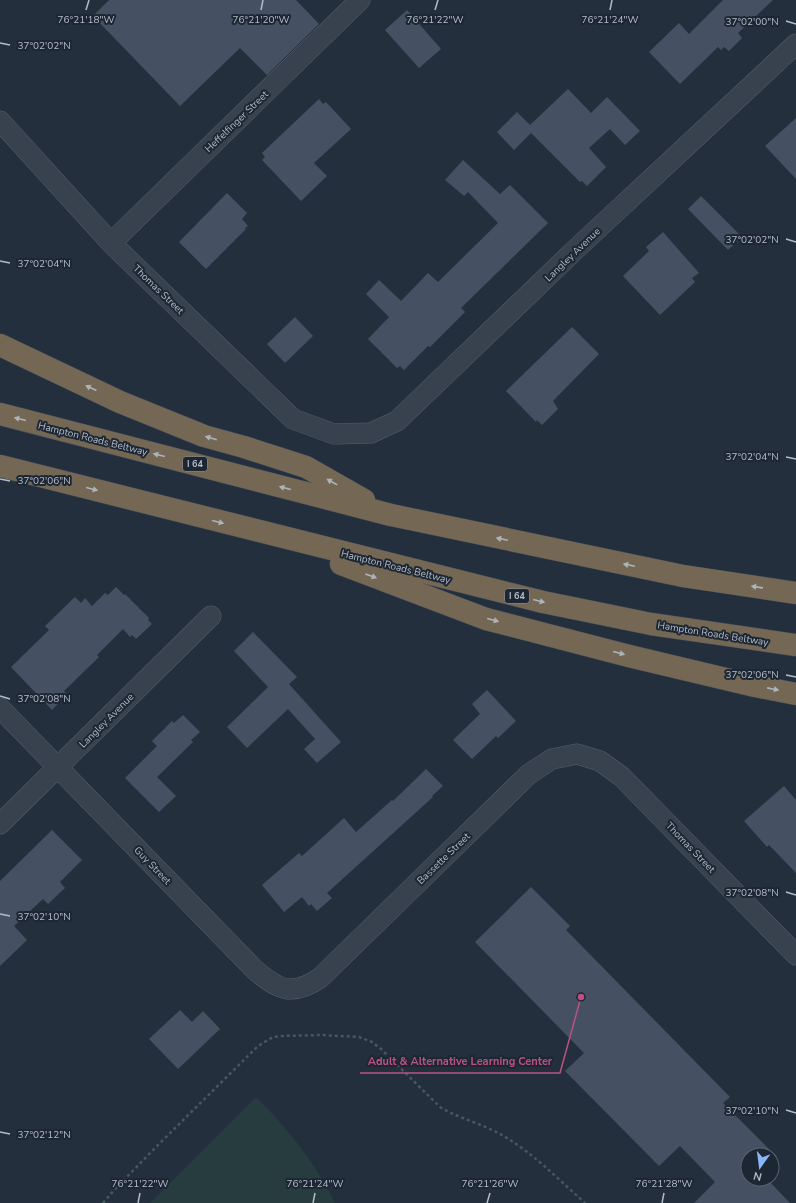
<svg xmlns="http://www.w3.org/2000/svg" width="796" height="1203" font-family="'Nunito Sans',sans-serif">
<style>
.green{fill:#263c3f}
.building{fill:#455162}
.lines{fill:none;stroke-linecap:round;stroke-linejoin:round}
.minor-casing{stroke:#565f6c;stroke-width:21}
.motorway-casing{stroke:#434c59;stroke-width:23}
.path{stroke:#44595c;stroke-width:2.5;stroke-dasharray:3 3;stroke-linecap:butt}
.minor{stroke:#38414e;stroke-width:20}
.motorway{stroke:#746855;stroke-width:22}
.oneway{fill:#aeb4bd}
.ticks{fill:none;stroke:#b4bcc9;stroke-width:1.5}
.labels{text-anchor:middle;stroke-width:4;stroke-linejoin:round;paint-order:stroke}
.shield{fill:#1d2633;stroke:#878f9c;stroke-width:1}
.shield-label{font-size:9px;font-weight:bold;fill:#b4bcc9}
.street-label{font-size:10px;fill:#b4bcc9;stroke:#1d2633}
.ticks-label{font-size:10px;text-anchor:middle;fill:#b4bcc9;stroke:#1d2633;stroke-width:4;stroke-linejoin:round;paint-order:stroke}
.leader{fill:none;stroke:#bd5182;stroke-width:1.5}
.callout-dot{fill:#bd5182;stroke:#1d2633;stroke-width:1.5}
.callout-label{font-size:11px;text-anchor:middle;font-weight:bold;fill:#bd5182;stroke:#1d2633;stroke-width:4;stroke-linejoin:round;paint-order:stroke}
</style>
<rect width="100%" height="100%" fill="#242f3e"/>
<!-- green -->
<path class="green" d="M256,1097C289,1130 314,1161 335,1203H150Z"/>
<!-- building -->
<path class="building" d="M109,0H296L319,24L267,75L240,48L180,106L93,16Z
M723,0H773L738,33L742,38L729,51L724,47L721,50L718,47L680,84L649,52L679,23L689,34Z
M407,10L441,49L419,68L385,30Z
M568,89L591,113L607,97L640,131L625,145L610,129L589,148L606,167L587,186L582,181L580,182L531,133L514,150L497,132L517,112L530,125Z
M319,99L323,104L326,102L351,129L314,163L327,176L301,201L262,160L265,157L262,153Z
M796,118V179L765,146Z
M463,160L500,194L510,185L548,223L461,308L465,312L430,347L428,346L404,370L400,366L397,368L368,339L389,317L366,294L379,280L401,301L428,273L438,282L498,223L468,192L464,196L445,180Z
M227,193L247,213L242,219L248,226L245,228L246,229L206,269L179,242Z
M701,196L742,237L728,250L688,209Z
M663,232L699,273L692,278L695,282L660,315L623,276L649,251L646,247Z
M295,317L313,336L285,363L267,344Z
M572,327L599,354L553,401L558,409L542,425L537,420L536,422L506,391Z
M116,587L124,595L125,594L149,618L148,620L152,624L136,639L132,635L130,637L123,629L97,655L99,657L64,691L67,694L52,710L11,667L49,630L45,626L75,597L81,603L85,598L92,606L105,593L108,595Z
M253,632L297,677L289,684L341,742L317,763L304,749L315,739L288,709L247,748L227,727L268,687L234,651Z
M487,690L516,721L498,738L496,736L472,759L453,740L480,714L472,704Z
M183,715L200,732L191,740L193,742L157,777L176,796L159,812L125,778L157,746L152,741L172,721L174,723Z
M426,769L443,786L432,796L433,797L327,893L332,898L317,911L311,904L309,906L302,897L284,912L262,885L299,853L302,856L344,818L356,832L392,800L393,801Z
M784,786L796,800V873L769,845L767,847L744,821Z
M52,830L82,860L60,882L65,888L48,904L43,899L14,926L27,940L0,966V881Z
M531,887L570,926L566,930L730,1097L723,1103L777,1157L772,1162V1155H748V1179H767L790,1203H694L715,1182L680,1146L659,1166L565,1071L584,1053L475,942Z
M180,1010L192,1022L203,1011L220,1029L178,1069L149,1039Z"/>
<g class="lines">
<defs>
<path id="minor" d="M0,121L111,243L293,419L334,434L371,433L397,421L577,248L796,44
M111,243L360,0
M0,708L255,970C279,990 292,997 320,978L529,774L552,759L577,754L600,761L622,777L796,955
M0,824L211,616"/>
<path id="motorway" d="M0,345L120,402L204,436L244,447L306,467L364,500
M0,414L391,515L683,576L796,593
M0,466L543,602L651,624L796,645
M341,564L486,619L629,656L755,686L796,694"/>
</defs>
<!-- minor casing -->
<use href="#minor" class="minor-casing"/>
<!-- motorway casing -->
<use href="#motorway" class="motorway-casing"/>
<!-- path -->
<path class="path" d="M103,1203L115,1189L158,1145L258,1046L273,1037L281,1036L321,1035L359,1037L372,1042L381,1049L440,1107C460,1119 483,1124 502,1135C533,1153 558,1179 585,1203"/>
<!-- minor -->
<use href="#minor" class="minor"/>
<!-- motorway -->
<use href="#motorway" class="motorway"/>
</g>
<!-- one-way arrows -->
<defs><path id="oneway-solid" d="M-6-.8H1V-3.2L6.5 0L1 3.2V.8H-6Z"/></defs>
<g class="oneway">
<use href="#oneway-solid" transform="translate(91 388) rotate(-155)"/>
<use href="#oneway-solid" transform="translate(20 419) rotate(-166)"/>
<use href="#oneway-solid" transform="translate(211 438) rotate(-164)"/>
<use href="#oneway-solid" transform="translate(159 455) rotate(-166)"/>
<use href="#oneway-solid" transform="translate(332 482) rotate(-151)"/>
<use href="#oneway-solid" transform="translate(285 488) rotate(-166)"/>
<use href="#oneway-solid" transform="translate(92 489) rotate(14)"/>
<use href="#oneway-solid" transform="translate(218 522) rotate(14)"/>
<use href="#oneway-solid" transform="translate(502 539) rotate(-168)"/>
<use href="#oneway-solid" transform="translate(629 565) rotate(-168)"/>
<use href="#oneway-solid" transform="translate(371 576) rotate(20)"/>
<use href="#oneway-solid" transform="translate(757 587) rotate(-172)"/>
<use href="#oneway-solid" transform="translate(539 601) rotate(14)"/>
<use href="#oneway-solid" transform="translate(493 620) rotate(15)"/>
<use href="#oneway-solid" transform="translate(619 653) rotate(15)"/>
<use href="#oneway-solid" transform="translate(773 689) rotate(11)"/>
</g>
<!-- ticks -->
<path class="ticks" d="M86,10L89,0M261,10L263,0M435,10L438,0M610,10L612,0M786,21L796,24M0,43L10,45M786,239L796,242M0,261L10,263M786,457L796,459M0,479L10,481M786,675L796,677M0,696L10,699M786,892L796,895M0,914L10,916M786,1110L796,1113M0,1132L10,1134M138,1203L140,1193M313,1203L315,1193M487,1203L490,1193M662,1203L664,1193"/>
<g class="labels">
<!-- shield labels -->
<g class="shield">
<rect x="183" y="457" width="24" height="14" rx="3"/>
<rect x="505" y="589" width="24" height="14" rx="3"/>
</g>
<g class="shield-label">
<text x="195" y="467">I 64</text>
<text x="517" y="599">I 64</text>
</g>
<!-- street labels -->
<g class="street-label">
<text transform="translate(236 121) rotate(-44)" y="4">Heffelfinger Street</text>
<text transform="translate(572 254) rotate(-44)" y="4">Langley Avenue</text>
<text transform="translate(159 289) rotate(44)" y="4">Thomas Street</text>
<text transform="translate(93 438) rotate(14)" y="4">Hampton Roads Beltway</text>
<text transform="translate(396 566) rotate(14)" y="4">Hampton Roads Beltway</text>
<text transform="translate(713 633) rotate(9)" y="4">Hampton Roads Beltway</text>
<text transform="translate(106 720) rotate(-45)" y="4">Langley Avenue</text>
<text transform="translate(691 847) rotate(46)" y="4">Thomas Street</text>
<text transform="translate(443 858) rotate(-44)" y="4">Bassette Street</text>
<text transform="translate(153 865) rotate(46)" y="4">Guy Street</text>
</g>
</g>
<g class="ticks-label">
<text x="86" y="23">76°21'18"W</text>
<text x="261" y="23">76°21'20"W</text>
<text x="435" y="23">76°21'22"W</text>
<text x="610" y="23">76°21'24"W</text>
<text x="752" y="25">37°02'00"N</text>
<text x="44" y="49">37°02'02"N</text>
<text x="752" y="243">37°02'02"N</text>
<text x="44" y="267">37°02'04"N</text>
<text x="752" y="460">37°02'04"N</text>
<text x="44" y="484">37°02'06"N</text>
<text x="752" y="678">37°02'06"N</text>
<text x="44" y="702">37°02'08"N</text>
<text x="752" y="896">37°02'08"N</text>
<text x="44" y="920">37°02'10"N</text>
<text x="752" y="1114">37°02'10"N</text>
<text x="44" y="1138">37°02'12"N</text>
<text x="140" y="1187">76°21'22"W</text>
<text x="315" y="1187">76°21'24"W</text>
<text x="490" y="1187">76°21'26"W</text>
<text x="664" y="1187">76°21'28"W</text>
</g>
<!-- callouts -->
<path class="leader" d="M581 997L560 1073H360"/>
<circle class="callout-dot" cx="581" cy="997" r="4"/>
<g class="callout-label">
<text x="460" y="1065">Adult &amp; Alternative Learning Center</text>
</g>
<!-- north arrow -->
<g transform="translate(760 1167) rotate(194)"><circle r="19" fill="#1d2633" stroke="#59626f"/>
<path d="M0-3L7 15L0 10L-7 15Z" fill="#8ab4f8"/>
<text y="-6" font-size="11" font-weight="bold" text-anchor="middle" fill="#b4bcc9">N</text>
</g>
</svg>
